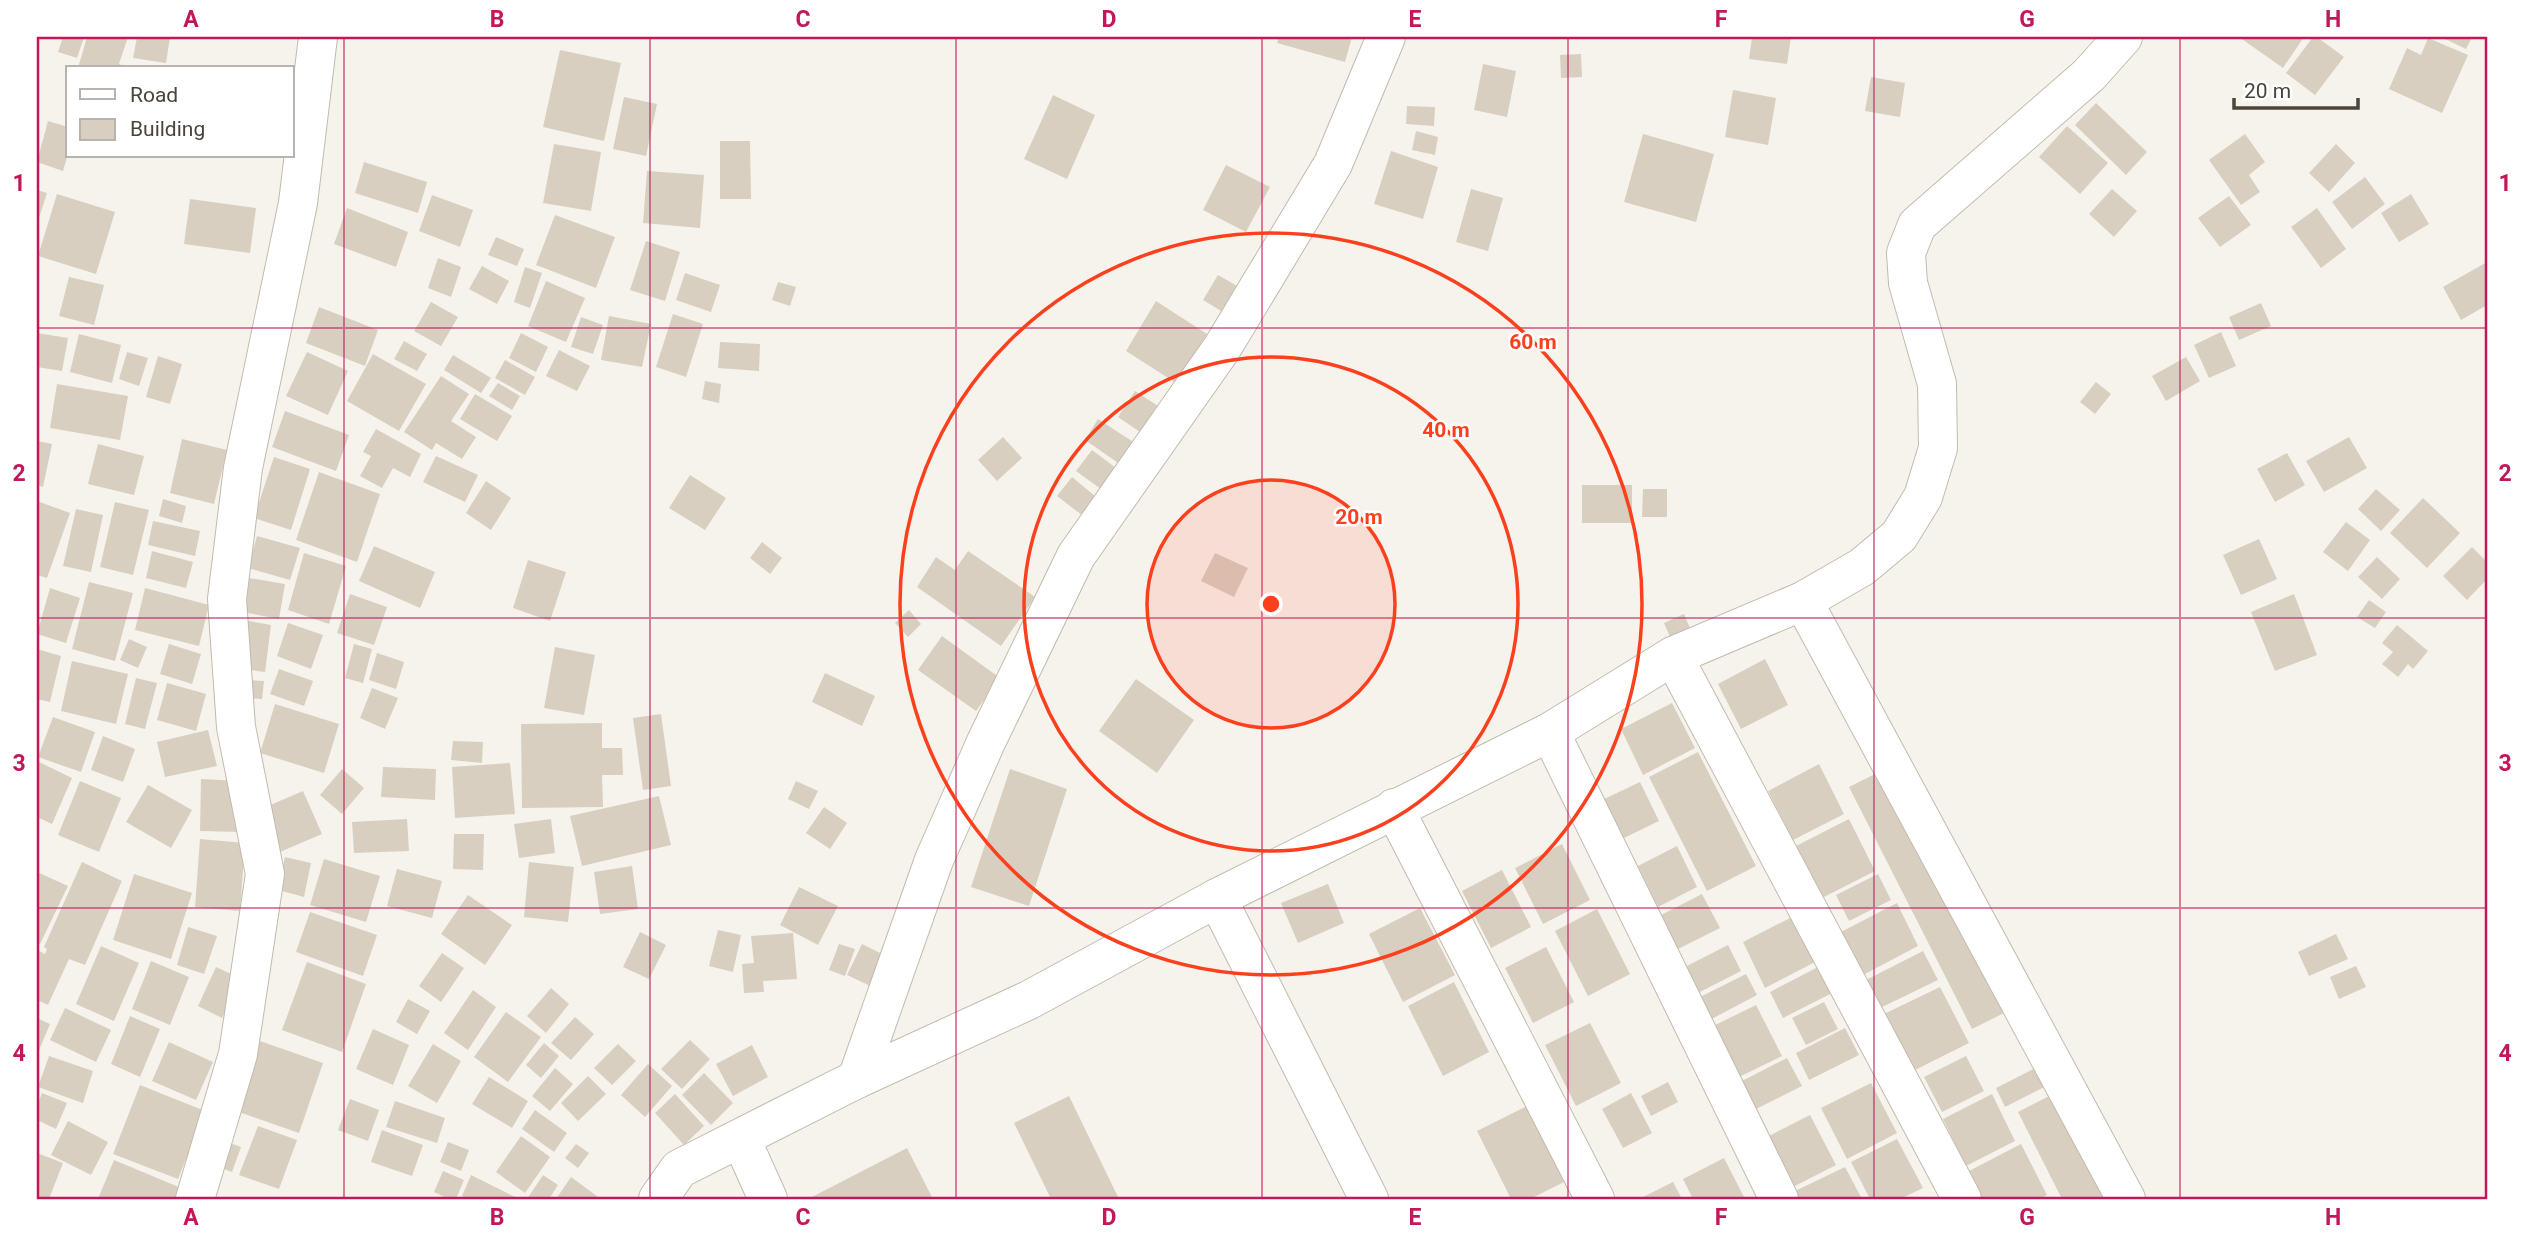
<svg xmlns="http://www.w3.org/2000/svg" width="2524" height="1236" font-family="Roboto,sans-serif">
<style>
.building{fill:#d8cfc1}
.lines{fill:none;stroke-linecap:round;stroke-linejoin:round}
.minor-casing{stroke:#c2bbae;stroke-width:40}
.tertiary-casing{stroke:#c2bbae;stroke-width:40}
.minor{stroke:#fff;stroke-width:38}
.tertiary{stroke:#fff;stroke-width:38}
.grid{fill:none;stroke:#c2185b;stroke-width:2;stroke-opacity:0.55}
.ring{fill:none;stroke:#fc3f1d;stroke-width:3.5}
.centre{fill:#fc3f1d;stroke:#fff;stroke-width:3.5}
.ring-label{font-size:21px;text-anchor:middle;font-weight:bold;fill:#fc3f1d;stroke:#fff;stroke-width:5;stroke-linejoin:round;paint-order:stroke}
.neatline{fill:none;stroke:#c2185b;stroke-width:2.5}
.grid-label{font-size:23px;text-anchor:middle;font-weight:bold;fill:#c2185b}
</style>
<rect width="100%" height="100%" fill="#f6f3ec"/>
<!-- building -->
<path class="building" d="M63,37H84L77,58L58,52Z
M87,37H128L119,64L129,68H78Z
M137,37H170L166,63L133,58Z
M1279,37H1352L1345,62L1277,43Z
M1752,37H1791L1787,64L1749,59Z
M2239,37H2304L2283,68Z
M2313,37H2317L2344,57L2315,95L2286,73Z
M2441,37H2472L2466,49Z
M2428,38L2468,55L2442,113L2389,89L2407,48L2421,55Z
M560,50L621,63L604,141L543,127Z
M1581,54L1582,77L1561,78L1560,55Z
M1483,64L1516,71L1507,117L1474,110Z
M1871,77L1905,83L1900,117L1865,111Z
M1733,90L1776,98L1768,145L1725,137Z
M1053,95L1095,115L1067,179L1024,159Z
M624,97L657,104L646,156L613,149Z
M2096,103L2147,152L2126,175L2075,125Z
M1407,106L1435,107L1434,126L1406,124Z
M48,121L68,127V154L63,171L37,162Z
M2067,126L2108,163L2080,194L2039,157Z
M1416,131L1438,137L1435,155L1412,150Z
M1643,134L1714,154L1696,222L1624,202Z
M2245,134L2265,162L2249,175L2260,192L2241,205L2209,160Z
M720,141H750L751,199H720Z
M554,144L601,152L591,211L543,203Z
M2336,144L2355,163L2329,192L2309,173Z
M1391,151L1438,167L1423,219L1374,204Z
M364,162L427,182L418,213L355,193Z
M1226,165L1270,187L1246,232L1203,210Z
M647,171L704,175L700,228L643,223Z
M2365,177L2385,204L2352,229L2332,202Z
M1471,189L1503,198L1488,251L1456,242Z
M2112,189L2137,211L2114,237L2089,214Z
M37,190L47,193L37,224Z
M57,194L115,212L96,274L38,256Z
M2411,194L2429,224L2399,242L2381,213Z
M432,195L473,210L460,247L419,231Z
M2229,196L2251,225L2220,247L2198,218Z
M190,199L256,208L250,253L184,244Z
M347,208L408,232L396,267L334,244Z
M2317,208L2346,249L2321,268L2291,227Z
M555,215L615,237L596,288L536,265Z
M496,237L524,249L517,266L488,255Z
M646,241L680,252L665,301L630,290Z
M438,258L461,267L451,297L428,288Z
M2487,262V305L2461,320L2443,287Z
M482,266L509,281L497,304L469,289Z
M525,267L542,273L530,308L514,302Z
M685,273L720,285L711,312L676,300Z
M1218,275L1246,291L1231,317L1203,300Z
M69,277L104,285L94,325L59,316Z
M546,281L585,298L566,342L528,326Z
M778,282L796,287L790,306L772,300Z
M1156,301L1207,334L1176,383L1126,351Z
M431,302L458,317L441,346L414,331Z
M2261,303L2271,326L2239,340L2229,317Z
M319,307L378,330L365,366L306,343Z
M673,314L703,324L686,377L656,367Z
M609,316L651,324L642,367L601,360Z
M581,317L603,325L593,354L571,347Z
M2221,332L2236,366L2209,378L2194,345Z
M37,333L68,338L62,371L37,367Z
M521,333L548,347L536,372L509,358Z
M79,334L121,345L112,383L70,372Z
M404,341L427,354L417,371L394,359Z
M720,342L760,344L759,371L718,368Z
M559,350L590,366L577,391L546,376Z
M127,352L148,358L139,386L119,379Z
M307,352L348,371L328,415L286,396Z
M373,354L426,384L399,431L347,401Z
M453,355L491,378L481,393L444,370Z
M158,356L182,364L170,404L146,397Z
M2186,357L2200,381L2166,401L2152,376Z
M505,360L535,377L525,395L495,378Z
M441,376L469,394L451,421L476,437L462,459L436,443L432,450L404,432Z
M705,381L721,384L719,403L702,399Z
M2096,382L2111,394L2095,414L2080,402Z
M498,383L520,396L512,410L489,396Z
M57,384L128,396L120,440L50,428Z
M1135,391L1158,406L1140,432L1118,417Z
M475,394L512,416L497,441L460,419Z
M285,411L349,435L336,471L272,447Z
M1098,419L1138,445L1124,467L1085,440Z
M376,429L421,454L410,477L393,468L382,488L360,476L371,456L363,452Z
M1003,437L1022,458L997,481L978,460Z
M2349,437L2367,468L2324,492L2306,461Z
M182,439L227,450L214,504L170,493Z
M37,441L52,444L43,487L37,485Z
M98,444L144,456L134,495L88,484Z
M1092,450L1120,471L1105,492L1076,471Z
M2287,453L2305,485L2275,502L2257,469Z
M436,456L478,475L465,502L423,482Z
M274,457L310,469L291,530L254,518Z
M319,472L380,494L357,562L296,540Z
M690,475L726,498L705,530L669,508Z
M1072,477L1101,501L1087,519L1057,496Z
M486,481L511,498L491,530L466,513Z
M1582,485H1632V523H1582Z
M1643,489H1667V517H1642Z
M2376,489L2400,510L2381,531L2358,509Z
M2423,498L2460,533L2427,568L2390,533Z
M163,499L186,506L182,523L159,516Z
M37,501L70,513L47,578L37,575Z
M115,502L149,510L133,575L100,567Z
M76,509L103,515L91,572L63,566Z
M153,521L200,531L195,556L148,545Z
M2346,522L2370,540L2348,571L2323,552Z
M257,536L300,548L290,580L248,568Z
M2259,539L2277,579L2241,595L2223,555Z
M762,542L782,558L770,574L750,558Z
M374,546L435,572L420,608L359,581Z
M2472,547L2487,562V579L2467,600L2443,576Z
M152,551L193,562L186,588L146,578Z
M968,551L1035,597L1001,646L917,587L936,557L955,570Z
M304,553L346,566L329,624L288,610Z
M1215,553L1248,568L1234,597L1201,581Z
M2377,557L2400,579L2382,599L2358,577Z
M528,560L566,572L550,621L513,608Z
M243,577L285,584L279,619L237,611Z
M89,582L133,593L115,661L72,649Z
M50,588L80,598L66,643L37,634Z
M145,588L209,605L199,646L135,630Z
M350,594L387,607L374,645L337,633Z
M2294,594L2317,655L2275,671L2251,612Z
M2369,600L2386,612L2375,628L2357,617Z
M909,610L921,624L908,637L895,623Z
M1684,614L1693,635L1673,644L1664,623Z
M243,620L271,625L265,672L236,668Z
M288,623L323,635L311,669L277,656Z
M2397,625L2428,651L2413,669L2408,664L2398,677L2382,664L2393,652L2382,643Z
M942,636L1000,678L976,711L918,670Z
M129,639L147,647L138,668L120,660Z
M169,644L201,654L192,684L160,674Z
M354,644L372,649L363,683L345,678Z
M555,647L595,655L584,715L544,708Z
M37,649L61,656L50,702L37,699Z
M377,653L404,662L396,689L369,680Z
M1765,659L1788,705L1741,729L1718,684Z
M72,661L128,674L116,724L61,711Z
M279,669L313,681L304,706L270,694Z
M825,673L875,696L862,726L812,702Z
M136,678L157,683L145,729L125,724Z
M1136,679L1194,720L1157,773L1099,731Z
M245,680L264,681L262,699L244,698Z
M167,683L206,694L196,731L157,720Z
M372,688L398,698L385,729L360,718Z
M1672,703L1695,748L1643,775L1621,729Z
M275,704L339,724L324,773L260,753Z
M661,714L671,786L643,790L633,718Z
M53,717L95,732L81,772L38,757Z
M602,723V748H622L623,775H602L603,807L522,808L521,724Z
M208,730L217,766L165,777L157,742Z
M103,736L135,749L123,782L91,770Z
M453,741L483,742L482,763L451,760Z
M1698,752L1756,866L1707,891L1649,777Z
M37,761L72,778L52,824L37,817Z
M510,763L515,814L455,818L452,767Z
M1819,764L1844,814L1793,840L1768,791Z
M1891,766L2014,1008L1972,1029L1849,787Z
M383,767L436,769L435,800L381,797Z
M342,769L364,788L342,814L320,795Z
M1010,769L1067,789L1029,906L971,887Z
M201,779L242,781L241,832L200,831Z
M80,781L121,798L99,852L58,835Z
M796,781L818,791L809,809L788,799Z
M1640,782L1659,821L1622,839L1602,800Z
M148,785L192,810L171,848L126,822Z
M303,791L322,834L280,852L261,809Z
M659,796L671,845L582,866L570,816Z
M824,807L847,823L830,849L806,833Z
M407,819L409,851L354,853L352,822Z
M551,819L555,853L519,858L514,824Z
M1849,819L1875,871L1822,898L1796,846Z
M454,834H484L483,870L453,869Z
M200,839L245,843L240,911L195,907Z
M1562,844L1590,900L1543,924L1515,868Z
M1677,846L1697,887L1658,907L1638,866Z
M285,857L311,863L304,897L278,890Z
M324,859L380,876L366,922L310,905Z
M82,862L122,881L85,965L69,959L48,1005L37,1000V950L45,954L47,949L44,947Z
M529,862L574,867L568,922L524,917Z
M632,866L638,909L600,914L594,872Z
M397,869L442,881L432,918L387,906Z
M1502,870L1531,927L1491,948L1462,891Z
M37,872L68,886L40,944L37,942Z
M134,874L192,893L171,959L113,940Z
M1878,874L1891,900L1849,921L1836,895Z
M1328,884L1344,923L1298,943L1281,903Z
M799,887L838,906L818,945L780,925Z
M1702,894L1720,928L1678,949L1661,915Z
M468,895L512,925L485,965L441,934Z
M1897,903L1918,946L1861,976L1839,933Z
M1420,908L1455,975L1403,1002L1369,934Z
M1597,909L1630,974L1588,996L1555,931Z
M310,912L377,935L363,976L296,952Z
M1792,917L1815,962L1765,988L1743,942Z
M188,927L217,936L204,974L177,965Z
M718,930L741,935L733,972L709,966Z
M640,932L666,945L649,979L623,967Z
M793,933L797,979L763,981L764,992L744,993L742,964L754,963L751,936Z
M2336,934L2348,959L2309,976L2298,952Z
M839,944L855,949L845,976L829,970Z
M862,944L896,961L881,991L847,975Z
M1728,945L1741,971L1694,995L1681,969Z
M101,946L139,963L114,1021L76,1004Z
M1546,947L1574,1002L1533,1023L1505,968Z
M1923,951L1938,980L1880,1008L1866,980Z
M442,953L464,968L441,1002L419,986Z
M151,961L189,977L170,1025L132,1009Z
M307,962L366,984L342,1052L282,1030Z
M1820,966L1834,992L1783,1018L1770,992Z
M2356,966L2366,987L2339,999L2330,977Z
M216,967L240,978L222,1018L198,1006Z
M1746,974L1757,995L1704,1023L1692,1001Z
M1454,982L1489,1052L1443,1076L1408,1006Z
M1940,987L1969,1043L1913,1071L1884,1014Z
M551,988L569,1004L546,1033L527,1016Z
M473,990L496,1007L468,1050L444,1033Z
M408,999L430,1011L417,1034L396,1022Z
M1824,1002L1838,1029L1806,1045L1792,1018Z
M1756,1005L1782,1056L1733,1080L1707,1029Z
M65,1008L111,1030L96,1062L50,1040Z
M506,1012L541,1037L508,1082L474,1057Z
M130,1016L160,1029L140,1077L111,1064Z
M575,1017L594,1034L571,1060L551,1043Z
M37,1018L50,1024L37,1055Z
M1590,1023L1621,1083L1576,1106L1545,1045Z
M1845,1028L1859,1055L1809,1080L1796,1053Z
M373,1029L409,1045L393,1085L356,1069Z
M690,1040L710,1059L682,1089L661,1069Z
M260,1041L323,1063L299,1133L236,1111Z
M169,1042L213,1062L196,1100L152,1081Z
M544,1043L559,1056L541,1078L526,1065Z
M433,1044L461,1061L437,1103L408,1086Z
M618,1044L636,1061L612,1085L594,1068Z
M752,1045L768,1077L733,1096L716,1064Z
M49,1056L93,1071L83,1103L38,1087Z
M1966,1056L1984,1091L1942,1112L1924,1077Z
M1787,1058L1802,1086L1754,1110L1740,1082Z
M2049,1061L2058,1080L2005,1107L1996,1088Z
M648,1064L672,1086L645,1117L621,1095Z
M555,1068L573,1084L550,1111L532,1096Z
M704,1073L733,1103L711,1125L682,1095Z
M588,1076L606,1094L578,1121L561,1103Z
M489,1077L528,1101L512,1128L472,1104Z
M1668,1082L1678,1102L1651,1116L1641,1096Z
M1871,1083L1897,1133L1847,1159L1821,1108Z
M140,1085L205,1111L178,1179L113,1154Z
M2065,1088L2121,1199H2062L2018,1112Z
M42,1093L67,1103L56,1129L37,1120V1106Z
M1631,1093L1652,1133L1623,1148L1602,1109Z
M675,1094L704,1126L684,1145L655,1113Z
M1992,1094L2015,1141L1966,1166L1943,1119Z
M1069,1096L1119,1199H1051L1014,1123Z
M350,1099L379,1110L368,1141L338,1130Z
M395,1101L445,1118L437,1143L386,1127Z
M1527,1106L1564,1182L1530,1199H1511L1477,1131Z
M535,1110L567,1133L554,1152L522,1129Z
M1810,1115L1836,1165L1789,1189L1763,1139Z
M68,1121L108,1142L91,1175L51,1155Z
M258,1126L297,1140L279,1189L239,1175Z
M382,1130L423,1145L412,1176L371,1162Z
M521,1136L550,1157L525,1193L496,1172Z
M1897,1139L1923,1188L1900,1199H1870L1851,1162Z
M224,1141L241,1147L232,1172L216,1166Z
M448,1142L469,1150L461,1171L440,1162Z
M576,1144L589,1153L578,1168L565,1158Z
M2021,1144L2047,1195L2039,1199H1981L1967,1172Z
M907,1148L933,1199H808Z
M37,1153L63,1163L49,1199H37Z
M1724,1158L1745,1199H1693L1683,1179Z
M114,1160L181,1188L177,1199H98Z
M1845,1167L1862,1199H1796L1793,1192Z
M443,1171L464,1180L456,1199H449L434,1192Z
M471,1175L519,1199H469L462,1196Z
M543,1175L558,1185L549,1199H527Z
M571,1177L601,1199H556Z
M1673,1182L1682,1199H1639Z"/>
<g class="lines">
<defs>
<path id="minor" d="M1803,601L2126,1199
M1673,656L1962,1199
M1550,732L1779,1199
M1394,808L1595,1199
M1217,898L1369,1199
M857,1079L934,860L986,742L1076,556L1222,348L1333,164L1386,37
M741,1139L768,1199
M195,1199L238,1054L265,874L236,727L227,599L243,468L298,203L318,37"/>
<path id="tertiary" d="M658,1199L679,1169L857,1079L1029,1000L1217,898L1550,732L1673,656L1803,601L1862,567L1899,536L1923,497L1938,448L1937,384L1908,283L1906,253L1917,225L2089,75L2123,37"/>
</defs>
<!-- minor casing -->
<use href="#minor" class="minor-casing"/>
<!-- tertiary casing -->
<use href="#tertiary" class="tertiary-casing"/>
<!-- minor -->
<use href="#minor" class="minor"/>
<!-- tertiary -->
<use href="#tertiary" class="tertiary"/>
</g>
<!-- grid -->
<path class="grid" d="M344,37V1199M650,37V1199M956,37V1199M1262,37V1199M1568,37V1199M1874,37V1199M2180,37V1199M37,328H2487M37,618H2487M37,908H2487"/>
<!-- distance rings -->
<circle cx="1271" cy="604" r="124" fill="#fc3f1d" fill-opacity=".12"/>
<g class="ring">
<circle cx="1271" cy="604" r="124"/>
<circle cx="1271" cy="604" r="247"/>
<circle cx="1271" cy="604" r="371"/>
</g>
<circle cx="1271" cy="604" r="10" class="centre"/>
<g class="ring-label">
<text x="1533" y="349">60 m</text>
<text x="1446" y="437">40 m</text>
<text x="1359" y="524">20 m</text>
</g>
<!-- border -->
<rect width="2524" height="1236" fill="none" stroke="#ffffff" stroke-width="77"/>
<!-- legend -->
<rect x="66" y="66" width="228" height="91" fill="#ffffff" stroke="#b7b4b0" stroke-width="2"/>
<rect x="80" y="89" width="35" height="10" fill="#ffffff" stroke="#b7b4b0" stroke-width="2"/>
<text x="130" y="102" font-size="21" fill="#4b4439">Road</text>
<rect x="80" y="119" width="35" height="21" fill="#d8cfc1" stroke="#b7b4b0" stroke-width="2"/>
<text x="130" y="136" font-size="21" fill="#4b4439">Building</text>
<!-- scale -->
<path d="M2234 98v10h124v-10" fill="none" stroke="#4b4439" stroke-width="3.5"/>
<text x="2244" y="98" font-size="21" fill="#4b4439" stroke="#ffffff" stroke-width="5" paint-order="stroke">20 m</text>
<rect x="38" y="38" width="2448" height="1160" class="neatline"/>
<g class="grid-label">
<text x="191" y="27">A</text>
<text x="497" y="27">B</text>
<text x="803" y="27">C</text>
<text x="1109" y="27">D</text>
<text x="1415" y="27">E</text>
<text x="1721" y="27">F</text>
<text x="2027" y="27">G</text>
<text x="2333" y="27">H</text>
<text x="19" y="191">1</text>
<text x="2505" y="191">1</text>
<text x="19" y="481">2</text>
<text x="2505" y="481">2</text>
<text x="19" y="771">3</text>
<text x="2505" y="771">3</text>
<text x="19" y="1061">4</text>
<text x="2505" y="1061">4</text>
<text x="191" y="1225">A</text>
<text x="497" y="1225">B</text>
<text x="803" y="1225">C</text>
<text x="1109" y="1225">D</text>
<text x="1415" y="1225">E</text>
<text x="1721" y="1225">F</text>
<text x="2027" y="1225">G</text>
<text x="2333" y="1225">H</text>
</g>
</svg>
